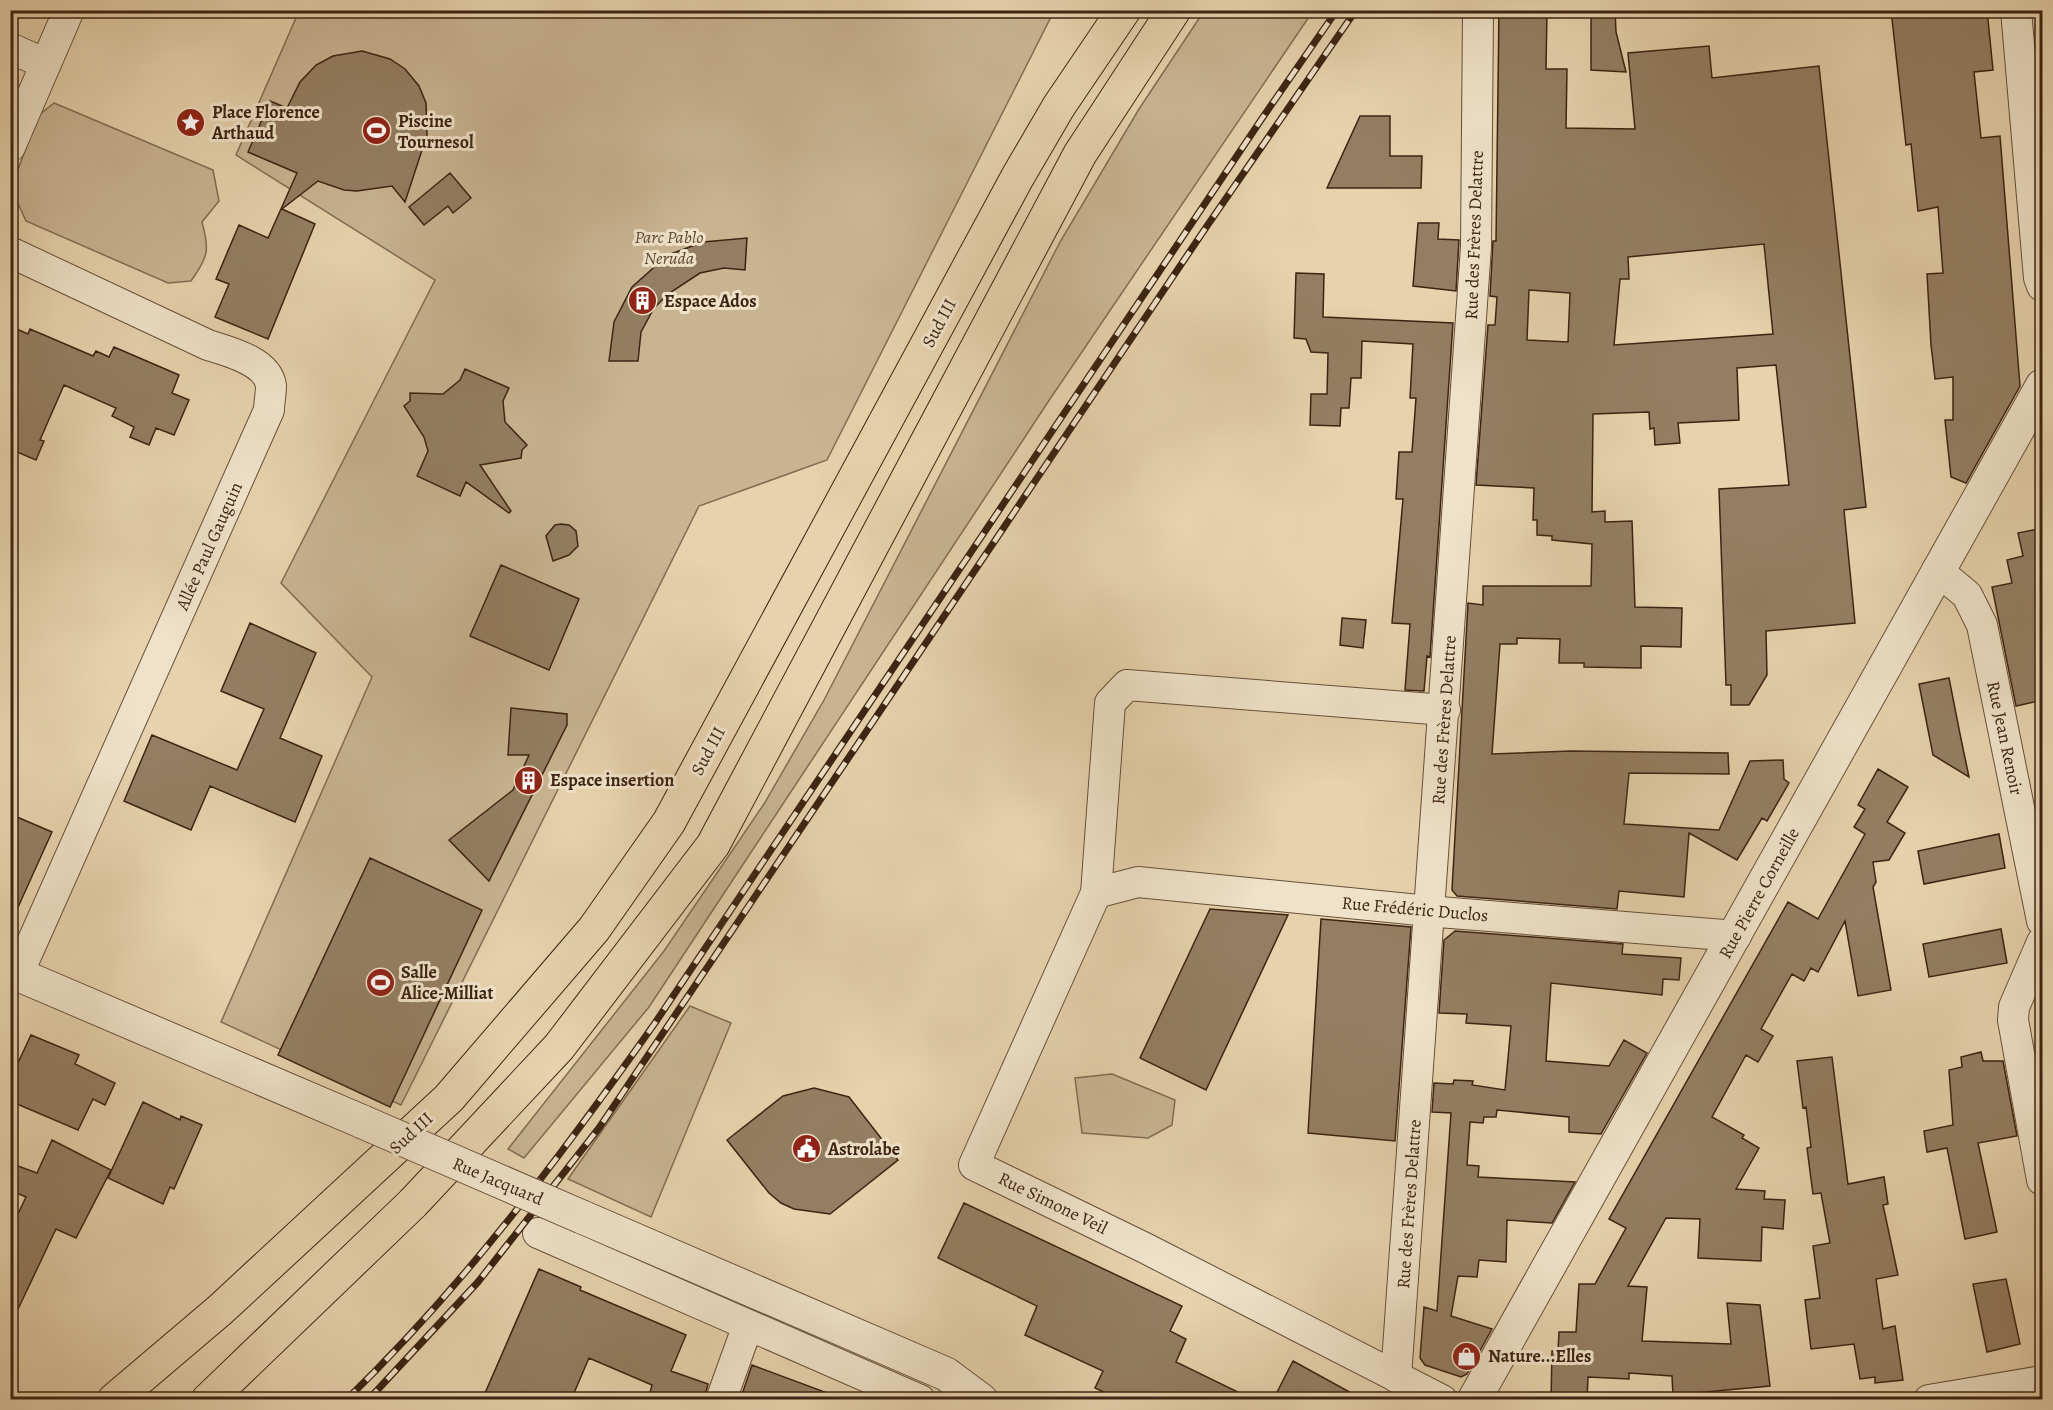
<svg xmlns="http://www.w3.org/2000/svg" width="2053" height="1410" font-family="Alegreya,serif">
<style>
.green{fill:#c9b492;stroke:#826c52;stroke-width:1.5}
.building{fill:#947e63;stroke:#3c2413;stroke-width:1.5;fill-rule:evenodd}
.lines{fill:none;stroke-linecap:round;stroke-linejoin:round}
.minor-casing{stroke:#665039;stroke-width:32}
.tertiary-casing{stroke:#665039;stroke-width:35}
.trunk-casing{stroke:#3c2413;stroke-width:35}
.minor{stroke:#efe2c9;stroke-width:30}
.tertiary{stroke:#efe2c9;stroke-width:33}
.trunk{stroke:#e6d2ac;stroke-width:33}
.rail-casing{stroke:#3c2413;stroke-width:7}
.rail{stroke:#efe2c9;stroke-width:4.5;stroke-dasharray:14;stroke-linecap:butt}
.tertiary-bridge-casing{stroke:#665039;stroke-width:35;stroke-linecap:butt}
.tertiary-bridge{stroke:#efe2c9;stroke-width:33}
.labels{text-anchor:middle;stroke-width:6;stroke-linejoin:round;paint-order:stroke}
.poi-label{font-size:18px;font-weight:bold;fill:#3c2413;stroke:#efe2c9;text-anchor:start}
.street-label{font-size:18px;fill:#3c2413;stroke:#efe2c9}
.park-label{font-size:18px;font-style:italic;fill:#5f4833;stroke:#efe2c9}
</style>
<rect width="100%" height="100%" fill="#e6d2ac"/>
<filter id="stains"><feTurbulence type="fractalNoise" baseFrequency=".00333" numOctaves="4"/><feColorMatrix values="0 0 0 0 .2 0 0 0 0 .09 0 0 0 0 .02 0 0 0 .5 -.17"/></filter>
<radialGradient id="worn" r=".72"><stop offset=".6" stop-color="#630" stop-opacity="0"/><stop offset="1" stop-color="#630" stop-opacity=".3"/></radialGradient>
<!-- green -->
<path class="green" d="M299,11H1054L827,460L699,506L401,1105L221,1022L372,677L281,583L435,280L236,155Z
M1204,11H1313L1050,399L649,1007L524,1158L508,1149L664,951L764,804L824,700L1060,242L1139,109Z
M54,103L213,170L219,201L202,222C210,251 208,257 191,281L168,283L26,221L11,188L38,116Z
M690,1006L731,1023L651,1217L568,1179Z
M1112,1074L1175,1100L1172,1125L1148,1138L1082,1133L1075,1078Z"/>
<!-- building -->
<path class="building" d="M1499,10H1547L1546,69H1567L1566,128L1635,129L1628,53L1709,46L1712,78L1819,66L1866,507L1844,510L1855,623L1766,631L1767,675L1749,705H1731V685H1726L1719,489L1789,485L1776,365L1737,368L1739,420L1678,423L1680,443L1655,445L1654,428L1650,429L1649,412L1593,414L1592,512L1605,511V522L1632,521L1635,607L1682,608L1681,647L1641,646V668L1584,667V663H1559L1560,639L1517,638V644H1500L1492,754L1571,751L1728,753L1729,774L1629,773L1624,824L1719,830L1750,761L1783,760L1784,779L1789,783L1767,821L1762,818L1737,860L1689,833L1684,897L1619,891L1617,909L1457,896L1452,890L1468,603L1483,605V586H1591L1592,544L1552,540V536L1537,535V520H1533L1534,488L1476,485L1488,325H1495L1497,297L1490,296L1493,241H1496ZM1764,244L1773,334L1614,345L1620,279H1629L1628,257ZM1529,290L1570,293L1568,342L1527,340Z
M1591,10H1615L1616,32L1626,72L1591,70Z
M1891,10H1987L1993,70L1974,72L1981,138L2000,136L2020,386L1966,483L1951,477L1945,420H1953V377L1935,379L1931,345L1927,274L1943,273L1938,207L1918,211L1911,144L1906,145Z
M362,51L390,59L405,69L419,86L426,103L427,135L405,202L392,186L357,191L344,190L318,181L282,209L315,224L268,339L215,317L229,284L216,279L239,225L268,238L297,173L248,152L270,101L287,108L300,82L316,65L333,56Z
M1360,116H1390V156H1422L1421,188H1327Z
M450,173L471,198L453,213L448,206L424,225L409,207Z
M1418,223H1439L1438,239L1459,240L1456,291L1413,286Z
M747,238L745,270L724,268L700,273L668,294L654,308L641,332L638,361H609L614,322L632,287L668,255L703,242Z
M1296,273L1324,274L1323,317L1453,323L1430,657L1427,656L1424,691L1405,690L1410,624L1392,623L1403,499H1396L1399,452H1412L1416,398H1410L1413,344L1362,341L1361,378H1351L1349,408H1341L1340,426L1310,425L1311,394H1327L1328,353L1311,352L1306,339L1294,338Z
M10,326L28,334L30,329L93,356L96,351L109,357L114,347L179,375L172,393L189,400L174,435L156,428L149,445L130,437L134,427L112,416L116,408L64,385L40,440L44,441L36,460L10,449Z
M465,369L509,388L503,401L505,422L527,445L522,450L521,458L480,465L511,511L509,513L466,482L460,496L417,476L428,451L424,437L404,406L410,401V393L443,394L460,380Z
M561,524L569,525L576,531L578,546L569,555L553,561L546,536L555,525Z
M2043,528V700L2016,706L1992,587L2012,583L2007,560L2023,556L2018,533Z
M501,565L579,599L549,670L470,636Z
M1342,618L1366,620L1363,648L1340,645Z
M250,623L316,653L280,738L322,756L295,822L210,786L191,830L124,801L152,735L237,770L264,709L221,691Z
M1949,678L1960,734L1969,777L1933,755L1919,684Z
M511,708L567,714V725L489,881L449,840L513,790L529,755H508Z
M1878,769L1908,787L1887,822L1905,833L1889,860L1873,862L1876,882L1873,887L1891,990L1858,996L1845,921L1818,972L1811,968L1804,981L1792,974L1761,1029L1773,1036L1758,1062L1746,1055L1712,1117L1744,1135L1742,1138L1759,1148L1736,1189L1765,1191L1764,1199L1785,1200L1783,1229L1762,1227L1761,1261L1698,1258L1700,1219L1666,1218L1628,1286L1647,1287L1642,1341L1731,1344L1727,1303L1760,1305L1770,1386L1673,1395L1672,1376L1629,1373V1379L1588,1377L1587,1400H1551L1552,1351H1558L1559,1332H1576L1579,1284H1595L1626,1228L1609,1219L1788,902L1818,919L1865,834L1854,827L1865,809L1858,805Z
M10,814L52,832L10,925Z
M1999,834L2005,868L1924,884L1918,851Z
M370,858L482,910L390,1107L278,1055Z
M1210,909L1288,915L1206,1090L1140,1058Z
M1321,919L1411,927L1395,1141L1308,1133Z
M2001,929L2007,963L1929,977L1923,944Z
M1455,931L1623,944L1622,954L1681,958L1679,980L1663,979L1662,995L1551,983L1546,1061L1609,1066L1624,1040L1647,1053L1601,1134L1569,1132V1117L1497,1110L1496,1117H1484L1483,1123L1470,1122L1467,1165L1479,1166L1478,1177L1575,1182L1552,1223L1507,1220L1506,1262L1479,1260L1477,1277L1458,1276L1451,1316L1492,1329L1467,1374L1461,1377L1425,1365L1420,1358L1424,1307L1437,1311L1451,1113L1432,1112L1434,1083L1453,1084L1454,1080L1473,1081L1472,1085L1505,1090L1511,1026L1466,1023L1467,1014L1439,1013L1444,940Z
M31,1035L79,1055L75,1064L115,1083L105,1105L93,1099L78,1130L10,1101V1080Z
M1981,1052L1983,1061H2003L2017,1136L1978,1143L1997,1232L1965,1239L1947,1148L1927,1152L1924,1131L1953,1125L1949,1070L1962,1067L1961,1057Z
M1832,1057L1848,1184L1884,1177L1888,1204L1883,1205L1898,1275L1876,1279L1883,1329L1895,1326L1903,1380L1875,1383V1377L1860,1379L1854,1344L1811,1349L1805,1300L1820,1298L1813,1246L1830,1243L1821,1193L1813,1194L1807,1148L1811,1147L1806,1107L1803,1108L1797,1061Z
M814,1088L849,1097L898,1160L830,1214L794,1209L781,1203L769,1193L727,1140L783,1096Z
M143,1102L180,1120L181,1116L202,1125L174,1189L170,1187L163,1204L108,1178Z
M52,1140L111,1170L76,1238L56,1229L10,1326V1231L26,1197L10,1190V1163L37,1173Z
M964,1203L1182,1306L1170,1331L1186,1339L1176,1362L1254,1400H1120L1095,1388L1103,1371L1025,1335L1037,1306L938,1258Z
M539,1269L581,1287L580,1290L686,1335L671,1371L708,1384L704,1400H648L652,1385L589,1358L571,1400H482Z
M2006,1279L2020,1344L1987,1352L1973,1284Z
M1293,1361L1364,1400H1273Z
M752,1365L838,1397V1400H740Z"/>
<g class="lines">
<defs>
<path id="minor" d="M2016,10L2039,278L2042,286
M10,48L46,64
M10,147L69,10
M10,252L208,345C227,351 268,361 271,386C271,394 269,403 269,410L18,974
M1937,570L1967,595L1982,625L2042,921
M1096,893L1138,882L1439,912L1736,936
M2042,942L2014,1007L2013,1020L2042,1180
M538,1233L920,1400
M1396,1377L1476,247L1478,10
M721,1400L748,1325
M1442,1400L1145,1248L974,1165L1096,893L1110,703L1127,685L1445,710
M1929,1400L2042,1381"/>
<path id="tertiary" d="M10,971L363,1122
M582,1217L946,1374L981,1400
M1474,1400L2042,386"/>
<path id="trunk" d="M114,1400L220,1310L449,1098L594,929L669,822L1017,178L1059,106L1124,10
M208,1400L413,1203L559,1047L713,845L1080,154L1174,10"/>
</defs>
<!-- minor casing -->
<use href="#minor" class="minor-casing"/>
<!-- tertiary casing -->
<use href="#tertiary" class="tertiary-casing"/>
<!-- trunk casing -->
<use href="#trunk" class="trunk-casing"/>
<!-- minor -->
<use href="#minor" class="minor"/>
<!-- tertiary -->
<use href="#tertiary" class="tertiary"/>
<!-- trunk -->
<use href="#trunk" class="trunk"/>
<defs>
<path id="rail" d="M346,1400C464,1286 561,1156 655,1023L1263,117L1337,10
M368,1400L478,1282L599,1128L1207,226L1356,10"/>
</defs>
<!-- rail casing -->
<use href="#rail" class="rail-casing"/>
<!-- rail -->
<use href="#rail" class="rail"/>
<defs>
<path id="tertiary-bridge" d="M363,1122L582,1217"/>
</defs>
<!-- tertiary-bridge casing -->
<use href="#tertiary-bridge" class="tertiary-bridge-casing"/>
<!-- tertiary-bridge -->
<use href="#tertiary-bridge" class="tertiary-bridge"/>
</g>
<!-- icons -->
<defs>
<symbol id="sight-disc" viewBox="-11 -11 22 22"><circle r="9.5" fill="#8f2418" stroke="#efe2c9"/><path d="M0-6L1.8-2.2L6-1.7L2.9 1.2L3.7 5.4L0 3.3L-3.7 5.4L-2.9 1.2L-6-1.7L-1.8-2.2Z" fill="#fff"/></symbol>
<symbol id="stadium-disc" viewBox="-11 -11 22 22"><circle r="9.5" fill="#8f2418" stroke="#efe2c9"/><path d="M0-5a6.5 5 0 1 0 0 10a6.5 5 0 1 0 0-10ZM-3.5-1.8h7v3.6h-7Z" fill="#fff"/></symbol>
<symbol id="building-disc" viewBox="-11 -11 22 22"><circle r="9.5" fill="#8f2418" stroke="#efe2c9"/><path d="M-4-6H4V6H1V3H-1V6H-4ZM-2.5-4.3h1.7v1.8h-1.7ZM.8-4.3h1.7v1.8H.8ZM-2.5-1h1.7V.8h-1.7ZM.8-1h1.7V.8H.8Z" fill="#fff"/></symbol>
<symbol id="civic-disc" viewBox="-11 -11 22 22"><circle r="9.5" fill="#8f2418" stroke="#efe2c9"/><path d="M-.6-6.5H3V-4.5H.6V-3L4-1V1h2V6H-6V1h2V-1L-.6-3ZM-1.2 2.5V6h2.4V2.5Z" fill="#fff"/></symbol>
<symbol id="shop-disc" viewBox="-11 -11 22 22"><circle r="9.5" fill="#8f2418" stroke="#efe2c9"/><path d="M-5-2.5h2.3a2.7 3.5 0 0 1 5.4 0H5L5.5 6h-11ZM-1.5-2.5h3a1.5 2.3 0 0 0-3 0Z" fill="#fff"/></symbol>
</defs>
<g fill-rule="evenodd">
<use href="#sight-disc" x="174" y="106" width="33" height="33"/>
<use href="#stadium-disc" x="360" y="114" width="33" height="33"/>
<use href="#building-disc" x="626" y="284" width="33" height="33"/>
<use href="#building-disc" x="512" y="764" width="33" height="33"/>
<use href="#stadium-disc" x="364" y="966" width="33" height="33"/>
<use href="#civic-disc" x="790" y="1132" width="33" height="33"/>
<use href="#shop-disc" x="1450" y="1340" width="33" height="33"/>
</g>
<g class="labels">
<!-- poi labels -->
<g class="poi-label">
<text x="212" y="118">Place Florence<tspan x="212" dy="21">Arthaud</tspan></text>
<text x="398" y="127">Piscine<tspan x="398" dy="21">Tournesol</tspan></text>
<text x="664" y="307">Espace Ados</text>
<text x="550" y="786">Espace insertion</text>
<text x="401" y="978">Salle<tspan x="401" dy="21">Alice-Milliat</tspan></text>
<text x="828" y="1155">Astrolabe</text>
<text x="1488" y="1362">Nature...Elles</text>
</g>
<!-- street labels -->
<g class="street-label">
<text transform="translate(1474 235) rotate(-88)" y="6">Rue des Frères Delattre</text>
<text transform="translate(939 323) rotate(-62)" y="6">Sud III</text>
<text transform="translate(209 546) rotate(-66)" y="6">Allée Paul Gauguin</text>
<text transform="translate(1444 720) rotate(-86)" y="6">Rue des Frères Delattre</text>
<text transform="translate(2005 738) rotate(78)" y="6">Rue Jean Renoir</text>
<text transform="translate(708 751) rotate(-62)" y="6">Sud III</text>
<text transform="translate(1759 893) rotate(-61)" y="6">Rue Pierre Corneille</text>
<text transform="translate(1415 909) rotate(5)" y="6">Rue Frédéric Duclos</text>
<text transform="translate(411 1133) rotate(-43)" y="6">Sud III</text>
<text transform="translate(498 1181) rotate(23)" y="6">Rue Jacquard</text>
<text transform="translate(1053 1203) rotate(26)" y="6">Rue Simone Veil</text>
<text transform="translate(1409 1204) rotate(-86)" y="6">Rue des Frères Delattre</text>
</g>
<!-- park labels -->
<g class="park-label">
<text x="669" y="243">Parc Pablo<tspan x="669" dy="21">Neruda</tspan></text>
</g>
</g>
<!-- margin -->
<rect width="2053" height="1410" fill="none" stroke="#e6d2ac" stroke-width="36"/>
<rect x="12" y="12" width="2029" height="1386" fill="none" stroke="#3c2413" stroke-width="3"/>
<rect x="18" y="18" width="2017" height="1374" fill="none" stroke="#3c2413" stroke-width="1.5"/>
<rect width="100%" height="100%" filter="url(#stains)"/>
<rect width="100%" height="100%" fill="url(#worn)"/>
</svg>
